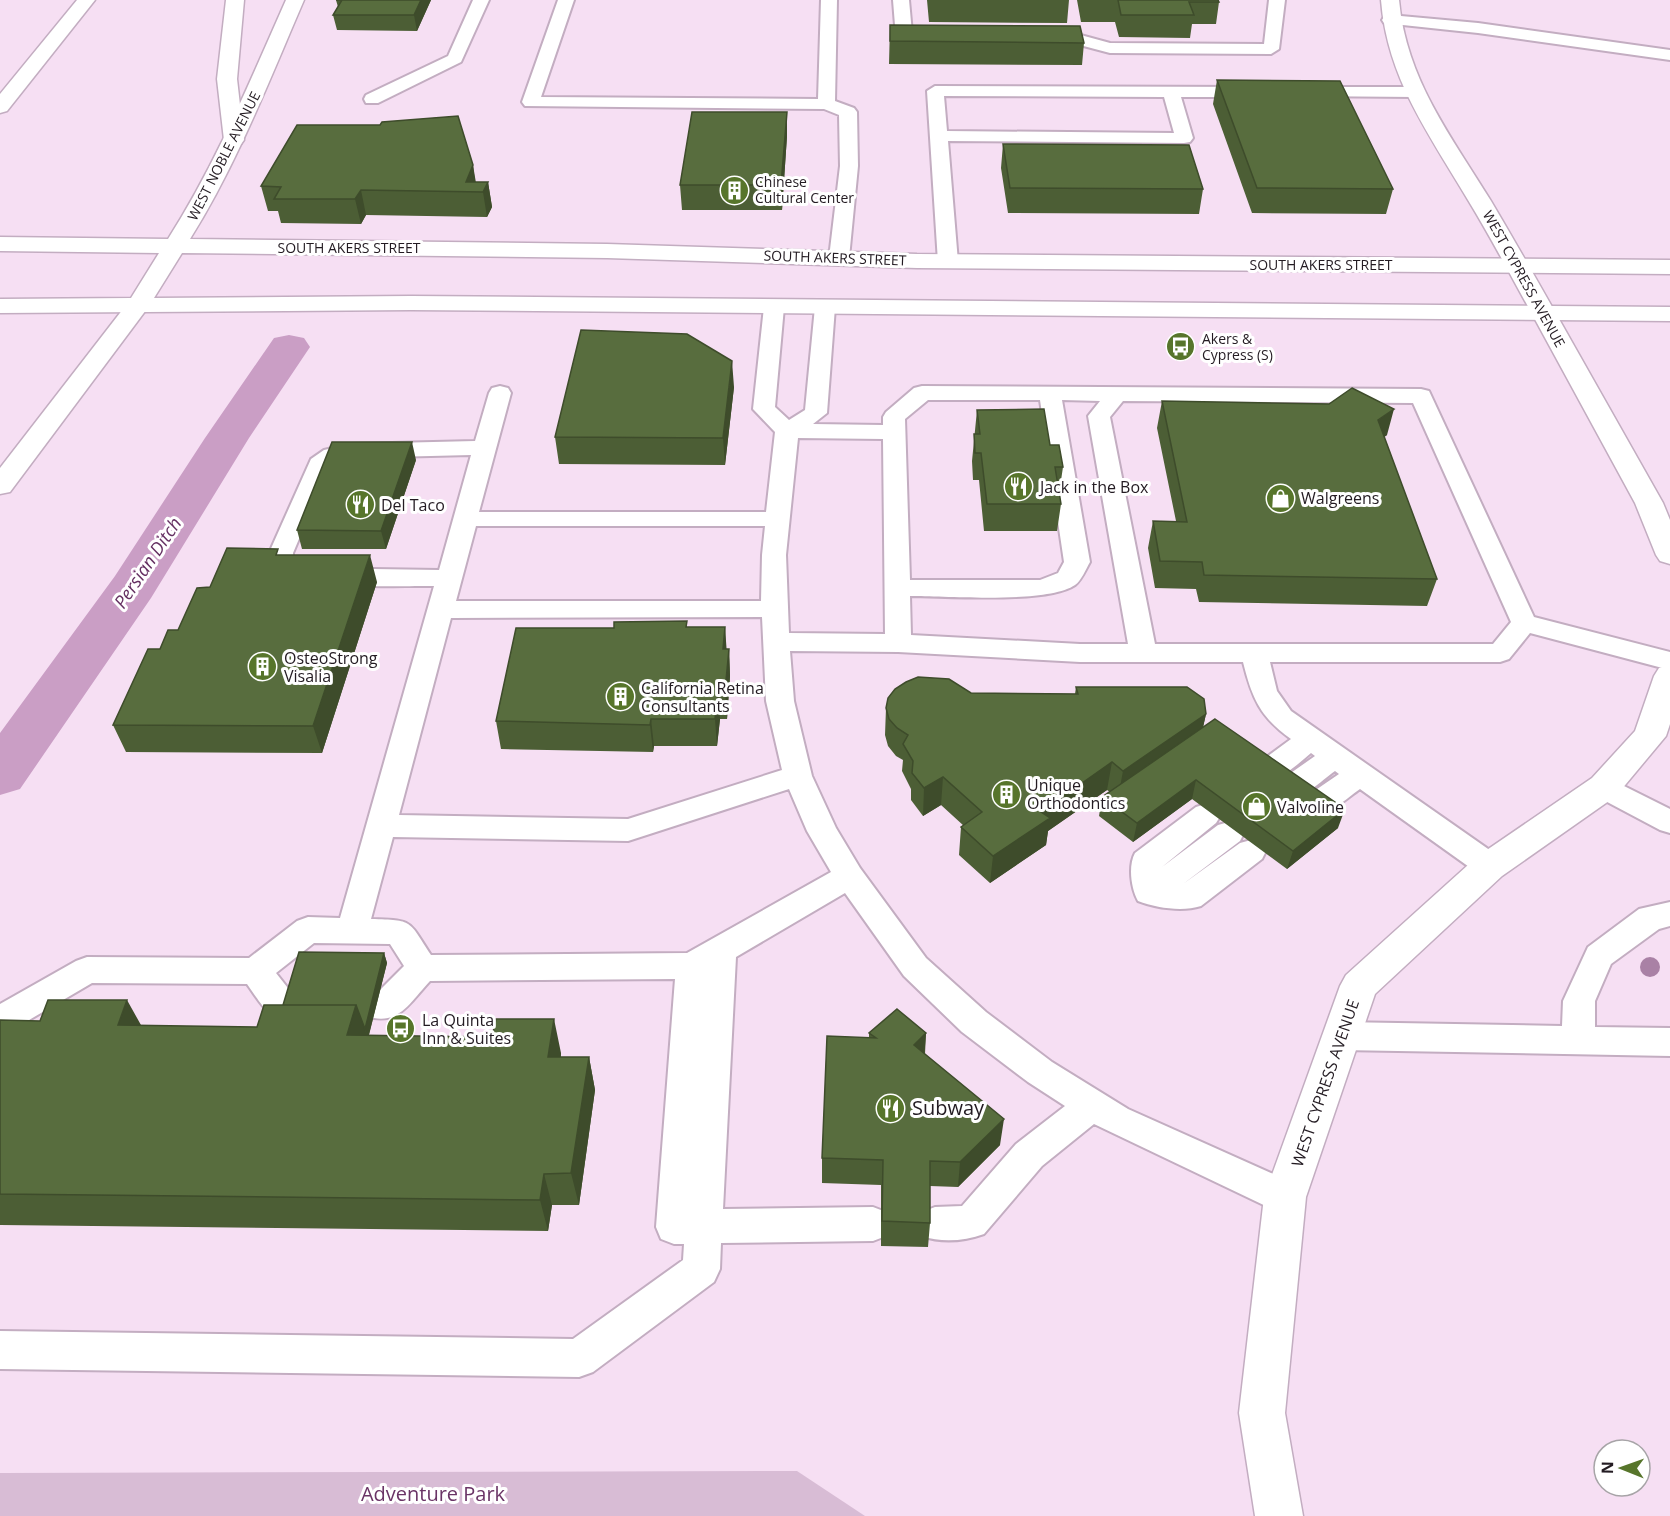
<svg xmlns="http://www.w3.org/2000/svg" width="1670" height="1516" font-family="'Open Sans',sans-serif">
<style>
.green{fill:#d8bcd5}
.lines{fill:none;stroke-linecap:round;stroke-linejoin:round}
.canal{fill:#ca9ec5;fill-rule:evenodd}
.service-casing{stroke:#c3adc1;stroke-width:4}
.minor-casing{stroke:#c3adc1;stroke-width:3}
.tertiary-casing{stroke:#c3adc1;stroke-width:3}
.secondary-casing{stroke:#c3adc1;stroke-width:3}
.motorway-casing{stroke:#c3adc1;stroke-width:3}
.service{fill:#fff;fill-rule:evenodd}
.minor{fill:#fff;fill-rule:evenodd}
.tertiary{fill:#fff;fill-rule:evenodd}
.secondary{fill:#fff;fill-rule:evenodd}
.motorway{fill:#fff;fill-rule:evenodd}
.tree{fill:#a981a5}
.wall{fill:#4c5e35}
.shaded-wall{fill:#3e4c2b}
.building{fill:#586d3e;stroke:#3e4c2b;stroke-width:1.5}
.labels{text-anchor:middle;stroke-width:6;stroke-linejoin:round;paint-order:stroke}
.far-street-label{font-size:14px;fill:#231b22;stroke:#fff}
.far-poi-label{font-size:14px;fill:#231b22;stroke:#fff;text-anchor:start}
.poi-label{font-size:16px;fill:#231b22;stroke:#fff;text-anchor:start}
.street-label{font-size:16px;fill:#231b22;stroke:#fff}
.water-label{font-size:18px;font-style:italic;fill:#653062;stroke:#fff}
.near-poi-label{font-size:20px;fill:#231b22;stroke:#fff;text-anchor:start}
.near-park-label{font-size:20px;fill:#6a3466;stroke:#fff}
</style>
<rect width="100%" height="100%" fill="#f6dff3"/>
<!-- green -->
<path class="green" d="M797,1471L865,1516H0V1473Z"/>
<g class="lines">
<!-- canal -->
<path class="canal" d="M289,335L304,338L310,347L249,438L151,598L20,789L0,795V733L115,576L205,438L274,338Z"/>
<defs>
<path id="service" d="M473,0H489L461,62L378,103H366L364,99L366,95L448,56Z
M558,0H574L541,97L818,99L821,0H837L835,101L854,108L857,112L858,166L849,258L846,262H832L829,258L840,166L839,115L824,109L525,106L522,102Z
M893,0H909L912,33L936,35L938,38L936,41H898L896,38Z
M1269,0H1285L1279,49L1271,54L1110,53L1076,44H1045L1037,39L1045,34H1077L1110,43L1264,44Z
M1390,15L1478,23L1670,50V60L1478,33L1384,23L1382,20L1384,17Z
M935,86L1254,87L1262,92L1254,97H1181L1193,138L1190,142L1184,143L948,141L958,262L955,266H941L938,262L927,91ZM944,96L1164,97L1174,133L947,131Z
M1306,87H1415L1423,92L1415,97L1300,96L1298,92L1300,88Z
M774,301L781,303L784,307L775,407L789,420L805,410L815,307L818,303L825,301L832,303L835,307L827,413L813,424L883,425V417L886,412L914,388L922,386L1421,389L1429,391L1534,617L1670,652V670L1530,633L1509,659L1500,662H1270L1277,691L1291,711L1501,858L1505,866L1501,874L1490,878L1479,874L1360,789C1343,801 1325,820 1304,814L1299,806L1304,798L1339,774L1335,771C1318,783 1300,804 1278,798L1273,790L1278,782L1315,756L1311,753C1295,766 1278,785 1257,778L1253,771L1257,764L1291,739C1260,717 1252,698 1243,662H1080L898,652L790,651L794,701L812,776L836,828L860,868L926,958L986,1012L1052,1062L1128,1109L1298,1185L1303,1197L1298,1209L1285,1214L1272,1209L1094,1124L1042,1166L984,1234C964,1241 942,1243 922,1236L917,1224L922,1212L935,1207L962,1206L1016,1144L1065,1106L1028,1082L962,1032L904,976L845,893L736,957L723,1209L873,1207L886,1212L891,1224L886,1236L873,1241L721,1243L720,1269L714,1282L593,1372L579,1377L0,1369V1331L573,1339L683,1260L684,1244H674L661,1239L656,1227L675,979L430,981C410,1002 399,1027 366,1016L362,1006L366,996L378,992L404,966L390,944L314,943L276,973L291,992L301,995L305,1005L301,1015C270,1025 263,1006 247,984L92,983L12,1030L0,1034V1004L76,961L87,957L249,958L297,921L308,917L340,918L434,586C400,585 294,592 271,570C266,566 268,559 269,553L311,459L324,450L350,444L475,441L489,393L492,388L500,386L508,388L511,393L479,512H766L775,432L753,409L764,307L767,303ZM928,400H1040L1064,562L1058,573L1040,580H910L905,419ZM1062,400L1100,401L1088,416L1128,644H1080L911,635L910,596C947,596 1047,604 1075,585C1081,581 1086,569 1090,562ZM1123,401L1413,403L1511,622L1493,644H1155L1110,417ZM798,438L883,439L885,634L789,633L786,555ZM471,455L439,570L308,568L293,561V553L329,468L340,460L350,458ZM476,526H765L762,555L761,601H456ZM762,617L766,701L782,770L628,819L399,815L451,618ZM789,789L807,831L831,872L687,953L431,955C408,920 414,920 371,919L393,837L628,841Z
M1604,776L1670,809V833L1660,830L1594,795L1589,787L1594,779Z
M1206,804L1216,807L1221,815L1216,823L1162,867L1218,825L1229,822L1240,825L1244,833L1240,841L1183,884L1240,843L1251,840L1262,843L1266,851L1262,859L1201,906C1182,912 1157,908 1138,901C1131,888 1128,866 1135,853L1196,807Z
M1670,902V926L1659,929L1611,964L1595,1001V1027L1670,1028V1056L1341,1050L1329,1046L1324,1036L1329,1026L1341,1022L1562,1026L1563,1001L1588,947L1639,909Z"/>
<path id="minor" d="M1543,305L1551,307L1555,312L1663,503L1670,520V564L1660,561L1656,555L1635,503L1531,312L1535,307Z
M1670,665V724L1666,736L1616,796L1502,876L1375,994L1306,1197L1285,1413L1303,1516H1255L1239,1413L1264,1197L1340,986L1346,975L1478,856L1592,778L1635,731L1654,676L1659,668Z"/>
<path id="tertiary" d="M1381,0H1399C1406,79 1451,136 1491,201C1513,238 1534,275 1555,312L1551,317L1543,319L1535,317L1531,312C1510,274 1490,236 1468,200C1429,134 1387,78 1381,0Z"/>
<path id="secondary" d="M286,0H304C269,81 237,164 190,239L607,244L917,254L1670,260V274L917,268L607,258L182,253L154,298L411,296L1670,307V321L411,310L0,313V299L131,298L159,253L0,251V237L168,239C216,164 250,81 286,0Z"/>
<path id="motorway" d="M77,0H95L7,111L0,113V94Z
M226,0H244L237,79L244,140L241,144L234,146L227,144L224,140L217,79Z
M138,298L146,300L150,305L146,310L10,492L0,494V468L130,300Z"/>
</defs>
<!-- service casing -->
<use href="#service" class="service-casing"/>
<!-- minor casing -->
<use href="#minor" class="minor-casing"/>
<!-- tertiary casing -->
<use href="#tertiary" class="tertiary-casing"/>
<!-- secondary casing -->
<use href="#secondary" class="secondary-casing"/>
<!-- motorway casing -->
<use href="#motorway" class="motorway-casing"/>
<!-- service -->
<use href="#service" class="service"/>
<!-- minor -->
<use href="#minor" class="minor"/>
<!-- tertiary -->
<use href="#tertiary" class="tertiary"/>
<!-- secondary -->
<use href="#secondary" class="secondary"/>
<!-- motorway -->
<use href="#motorway" class="motorway"/>
</g>
<!-- trees -->
<circle class="tree" cx="1650" cy="967" r="10"/>
<!-- wall -->
<path class="wall" d="M336,0H431L417,31L337,30L333,15L338,7Z
M927,0H1069L1067,23L929,22Z
M1077,0H1218L1219,2L1216,24H1192L1190,38L1119,37L1115,22H1081Z
M890,25L1084,43L1082,65L889,64Z
M1217,80L1393,189L1386,214L1252,213L1213,104Z
M787,136L782,210H682L680,185Z
M1003,144L1203,189L1199,214L1008,213L1001,168Z
M473,165L475,182H488L492,207L487,217L366,215L361,224L281,223L278,211H268L261,186Z
M734,387L725,465L559,464L555,437Z
M1162,401L1387,435L1384,437L1437,579L1427,606L1199,602L1196,589L1155,588L1148,548L1153,521H1176L1157,428Z
M977,410L1050,445L1063,467L1059,494L1061,504L1057,531H984L979,480H973L972,461Z
M416,460L386,549H302L297,530Z
M280,555L377,582L322,753L126,752L113,725L178,630L210,587Z
M725,627L726,649H729L730,676L727,719H720L717,746H654L653,752L501,749L496,721L614,628Z
M1076,687L1206,714L1203,727L1338,828L1287,869L1192,799L1133,842L1099,816L1102,797L1110,792L1107,790L1048,831L1046,845L990,883L959,855L961,827L964,826L941,805L923,816L911,800V789L902,771L903,760L896,756L888,746L885,735L886,708L971,693L1075,694Z
M384,953L387,963L369,1035L561,1053V1057H589L595,1090L579,1205H552L548,1231L0,1225V1020L141,1026L257,1027Z
M869,1033H926L925,1054L1000,1145L958,1187L930,1186V1223L928,1247L881,1246V1185L822,1183V1158L869,1037Z"/>
<!-- shaded-wall -->
<path class="shaded-wall" d="M421,0H431L417,31L414,15Z
M787,112V136L782,210L781,185Z
M473,165L477,189L466,182Z
M488,182L492,207L487,217L483,192Z
M361,190L366,215L361,224L355,199Z
M732,361L734,387L725,465L723,438Z
M1394,409L1387,435L1370,447L1378,420Z
M412,442L416,460L386,549L381,531Z
M370,555L377,582L322,753L313,726Z
M725,627L727,655L723,649Z
M729,649L730,676L727,719L725,691Z
M718,691L720,719L717,746L715,719Z
M1206,714L1200,741L1118,798L1123,771Z
M651,719L654,746L653,752L650,725Z
M1112,762L1107,790L1048,831L1046,845L990,883L993,856L1041,812Z
M943,777L941,805L923,816L924,788Z
M1196,780L1192,799L1133,842L1137,823Z
M1345,809L1338,828L1287,869L1293,851Z
M384,953L387,963L368,1038L365,1029Z
M127,1000L146,1034L118,1025Z
M356,1005L368,1038L347,1035Z
M554,1019L561,1053L555,1089L548,1057Z
M926,1033L924,1059L914,1045Z
M589,1057L595,1090L579,1205L571,1173Z
M1004,1119L1000,1145L958,1187L960,1162Z
M544,1174L552,1205L548,1231L540,1200Z"/>
<!-- building -->
<path class="building" d="M336,0H421L414,15H333L342,0Z
M1118,0H1218L1219,2H1189L1194,15H1121Z
M890,25L1080,26L1084,43L890,41Z
M1217,80L1340,81L1393,189L1257,188Z
M692,112H787L781,185H680Z
M458,116L473,165L466,182H488L483,192L361,190L355,199H274L281,187L261,186L297,125H380L382,122Z
M1003,144L1189,145L1203,189L1010,188Z
M581,330L687,334L732,361L723,438L555,437Z
M1352,388L1394,409L1378,420L1437,579L1204,575L1202,562L1160,561L1153,521L1187,522L1162,401L1329,404Z
M1044,409L1050,445H1059L1063,467H1055L1061,504H987L981,453H975L974,434H980L977,410Z
M332,442H412L381,531L297,530Z
M227,548L278,549L276,555H370L313,726L113,725L148,649H160L168,630H178L197,588L210,587Z
M687,621L686,627H725L723,649H729L725,691H718L715,719H651L650,725L496,721L516,628H614V622Z
M918,677L949,679L971,693L1078,694L1076,687H1187L1204,699L1206,714L1123,771L1112,762L1041,812L1050,818L993,856L961,827L982,812L943,777L924,788L912,773L913,761L903,744L908,735L897,728L889,719L886,708L888,698L895,689L906,682Z
M1215,719L1345,809L1293,851L1196,780L1137,823L1102,797Z
M299,952L384,953L365,1029L356,1005H283Z
M48,1000H127L118,1025L257,1027L264,1005H356L347,1035L492,1037L496,1019H554L548,1057H589L571,1173L544,1174L540,1200L0,1194V1020L40,1021Z
M897,1009L926,1033L914,1045L1004,1119L960,1162L930,1161V1223L882,1221L883,1160L822,1158L827,1036L876,1038L869,1033Z"/>
<!-- icons -->
<defs>
<symbol id="building-disc" viewBox="-11 -11 22 22"><circle r="9.5" fill="#57752b" stroke="#fff"/><path d="M-4-6H4V6H1V3H-1V6H-4ZM-2.5-4.3h1.7v1.8h-1.7ZM.8-4.3h1.7v1.8H.8ZM-2.5-1h1.7V.8h-1.7ZM.8-1h1.7V.8H.8Z" fill="#fff"/></symbol>
<symbol id="bus-disc" viewBox="-11 -11 22 22"><circle r="9.5" fill="#57752b" stroke="#fff"/><path d="M-5-6H5V4H4V6H2V4H-2V6H-4V4H-5ZM-3.5-4V0h7V-4ZM-3.5 1.2v1.5H-2V1.2ZM2 1.2v1.5H3.5V1.2Z" fill="#fff"/></symbol>
<symbol id="restaurant-disc" viewBox="-11 -11 22 22"><circle r="9.5" fill="#57752b" stroke="#fff"/><path d="M-5-6h1v4h1v-4h1v4h1v-4h1v5L-1.5 .5V6h-2V.5L-5-1ZM5-6V6H3V1.5H1.5Q1.5-4 5-6Z" fill="#fff"/></symbol>
<symbol id="shop-disc" viewBox="-11 -11 22 22"><circle r="9.5" fill="#57752b" stroke="#fff"/><path d="M-5-2.5h2.3a2.7 3.5 0 0 1 5.4 0H5L5.5 6h-11ZM-1.5-2.5h3a1.5 2.3 0 0 0-3 0Z" fill="#fff"/></symbol>
</defs>
<g fill-rule="evenodd">
<use href="#building-disc" x="718" y="174" width="33" height="33"/>
<use href="#bus-disc" x="1164" y="330" width="33" height="33"/>
<use href="#restaurant-disc" x="1002" y="470" width="33" height="33"/>
<use href="#shop-disc" x="1264" y="482" width="33" height="33"/>
<use href="#restaurant-disc" x="344" y="488" width="33" height="33"/>
<use href="#building-disc" x="246" y="650" width="33" height="33"/>
<use href="#building-disc" x="604" y="680" width="33" height="33"/>
<use href="#building-disc" x="990" y="778" width="33" height="33"/>
<use href="#shop-disc" x="1240" y="790" width="33" height="33"/>
<use href="#bus-disc" x="384" y="1012" width="33" height="33"/>
<use href="#restaurant-disc" x="874" y="1092" width="33" height="33"/>
</g>
<g class="labels">
<!-- far-street labels -->
<g class="far-street-label">
<text transform="translate(224 156) rotate(-63)" y="5">WEST NOBLE AVENUE</text>
<text x="349" y="253">SOUTH AKERS STREET</text>
<text transform="translate(835 258) rotate(2)" y="5">SOUTH AKERS STREET</text>
<text x="1321" y="270">SOUTH AKERS STREET</text>
<text transform="translate(1524 279) rotate(61)" y="5">WEST CYPRESS AVENUE</text>
</g>
<!-- far-poi labels -->
<g class="far-poi-label">
<text x="755" y="187">Chinese<tspan x="755" dy="16">Cultural Center</tspan></text>
<text x="1202" y="344">Akers &amp;<tspan x="1202" dy="16">Cypress (S)</tspan></text>
</g>
<!-- poi labels -->
<g class="poi-label">
<text x="1040" y="493">Jack in the Box</text>
<text x="1301" y="504">Walgreens</text>
<text x="381" y="511">Del Taco</text>
<text x="284" y="664">OsteoStrong<tspan x="284" dy="18">Visalia</tspan></text>
<text x="641" y="694">California Retina<tspan x="641" dy="18">Consultants</tspan></text>
<text x="1027" y="791">Unique<tspan x="1027" dy="18">Orthodontics</tspan></text>
<text x="1277" y="813">Valvoline</text>
<text x="422" y="1026">La Quinta<tspan x="422" dy="18">Inn &amp; Suites</tspan></text>
</g>
<!-- street labels -->
<g class="street-label">
<text transform="translate(1325 1083) rotate(-71)" y="6">WEST CYPRESS AVENUE</text>
</g>
<!-- water labels -->
<g class="water-label">
<text transform="translate(148 563) rotate(-56)" y="6">Persian Ditch</text>
</g>
<!-- near-poi labels -->
<g class="near-poi-label">
<text x="912" y="1115">Subway</text>
</g>
<!-- near-park labels -->
<g class="near-park-label">
<text x="433" y="1501">Adventure Park</text>
</g>
</g>
<!-- north arrow -->
<g transform="translate(1622 1468) rotate(271)"><circle r="28" fill="#ffffff" stroke="#a7a4a7" stroke-width="1.5"/>
<path d="M0-4.5L10 22L0 15L-10 22Z" fill="#57752b"/>
<text y="-9" font-size="16" font-weight="bold" text-anchor="middle" fill="#231b22">N</text>
</g>
</svg>
